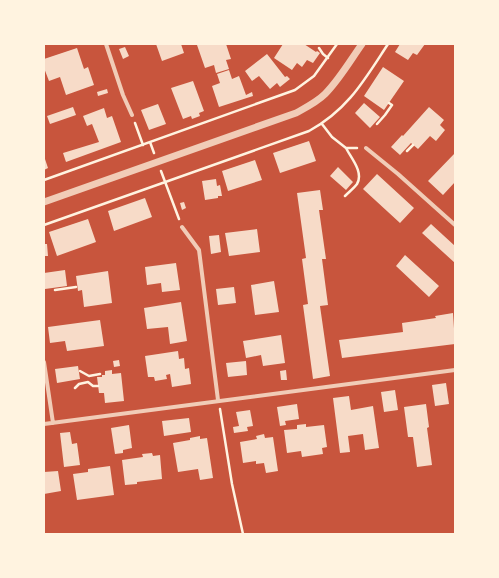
<svg xmlns="http://www.w3.org/2000/svg" width="499" height="578" font-family="Georgia,serif">
<style>
.building{fill:#f7dbc8}
.lines{fill:none;stroke-linecap:round;stroke-linejoin:round}
.path{stroke:#fff3e0;stroke-width:2.5}
.minor{stroke:#f1ccb7;stroke-width:4}
.tertiary{stroke:#f1ccb7;stroke-width:7}
</style>
<rect width="100%" height="100%" fill="#c8553d"/>
<!-- building -->
<path class="building" d="M156,44H181L184,53L162,61Z
M201,44H226L231,59L226,60L229,69L216,73L214,65L205,68L197,45Z
M283,44H304L316,52L317,51L320,53L313,63L307,60L302,67L297,63L292,70L274,58Z
M400,44H425L417,55L413,53L408,60L395,52Z
M125,47L129,56L123,59L119,49Z
M77,48L84,69L88,67L94,85L66,95L60,77L49,81L44,68V59Z
M267,54L285,77L287,76L290,79L280,87L277,83L270,89L259,76L252,81L245,71Z
M383,67L404,81L384,110L364,96Z
M229,70L232,79L239,76L246,95L252,92L253,96L219,107L212,86L220,83L217,74Z
M193,81L204,111L199,113L200,116L192,119L191,116L183,119L171,88Z
M107,89L108,93L98,96L97,92Z
M364,103L380,117L370,128L355,113Z
M158,104L166,124L149,130L141,110Z
M73,107L76,115L50,124L47,116Z
M429,107L444,120L440,125L445,130L436,141L430,136L418,149L411,143L400,155L391,147L402,135L403,136Z
M104,108L107,118L112,116L121,142L66,162L63,153L99,142L92,124L87,126L83,116Z
M309,141L316,161L280,173L273,153Z
M455,153V182L443,195L428,181Z
M44,156L48,168L44,170Z
M255,160L262,180L228,191L222,171Z
M338,167L353,182L346,190L330,176Z
M377,174L414,208L400,223L363,189Z
M216,179L217,186L220,185L222,196H218V198L205,200L202,181Z
M320,190L323,210H319L326,259H322L328,305L320,306L330,376L313,379L303,305L308,304L302,259L306,258L297,193Z
M145,198L152,217L114,231L108,211Z
M184,202L186,208L182,210L180,203Z
M88,219L96,242L57,256L49,232Z
M431,224L455,246V263L422,233Z
M257,229L260,252L229,256L225,233Z
M219,235L221,252L211,254L209,236Z
M44,244H47L48,256H44Z
M405,255L439,286L429,297L396,266Z
M176,263L180,290L162,292L161,283L147,285L145,267Z
M65,270L67,286L45,289L44,273Z
M108,271L112,303L84,307L82,290L78,291L76,276Z
M274,281L279,312L255,315L251,285Z
M234,287L236,303L218,305L216,289Z
M181,302L187,341L170,344L168,327L147,329L144,308Z
M453,313L455,344L342,358L339,340L403,332L402,323L436,318L435,316Z
M100,320L104,346L67,351L65,341L50,343L48,327Z
M281,335L285,363L263,366L261,355L246,358L243,341Z
M178,351L179,359L184,358L185,369L189,368L191,384L172,387L170,374L166,375L167,379L155,381L154,377H148L145,356Z
M119,360L120,366L114,367L113,361Z
M246,361L247,375L228,377L226,363Z
M78,366L80,379L57,383L55,369Z
M112,370V374L121,373L124,401L105,403L104,393H99L97,377H102V375H105V371Z
M286,370L287,380H281L280,371Z
M446,383L449,404L435,406L432,385Z
M395,390L398,410L384,412L381,392Z
M349,396L351,410L373,406L379,448L365,450L363,434L348,436L350,452L340,453L333,398Z
M297,404L299,419L285,421L286,425L280,426L277,407Z
M426,404L429,427L427,428L432,465L417,467L413,437H408L404,407Z
M250,410L253,426L247,427L248,431L234,433L233,427L239,426L236,412Z
M189,418L191,432L164,436L162,421Z
M306,424V427L324,425L327,447L322,448L323,454L302,457L301,451L287,453L284,430L297,429V425Z
M129,425L132,448L123,450V453L115,454L111,428Z
M70,432L72,444L77,443L80,465L64,467L60,433Z
M264,434L265,438L273,437L278,471L266,473L264,463L256,464V461L243,463L240,442L257,439L256,436Z
M200,436V439L207,438L213,478L200,480L198,469L178,472L173,443L190,440V438Z
M152,453L153,456L160,455L162,479L137,482V484L125,485L122,460L143,457L142,454Z
M110,466L114,495L77,500L73,474L88,472V469Z
M58,471L61,491L44,494V472Z"/>
<g class="lines">
<!-- path -->
<path class="path" d="M319,48L323,54L328,58
M135,123L143,145
M322,124L332,137L346,148H357
M377,124L385,115L392,105L389,103
M150,142L154,153
M407,151L413,145
M161,171L179,219
M44,180L295,90L314,76L337,44
M345,196C349,192 354,188 357,184C364,172 351,158 346,148
M44,225L309,131C348,110 365,79 388,44
M55,290L76,287
M80,371L89,376L100,374
M75,388L79,384L88,382L93,386H98
M220,409L232,484L243,534"/>
<!-- minor -->
<path class="minor" d="M106,44L123,95L132,115
M366,148L398,174L455,225
M182,227L199,250L218,400
M44,362L53,423
M44,424L455,370"/>
<!-- tertiary -->
<path class="tertiary" d="M44,202L296,113C305,108 317,102 325,94C339,80 350,61 362,44"/>
</g>
<!-- border -->
<rect width="499" height="578" fill="none" stroke="#fff3e0" stroke-width="90"/>
</svg>
